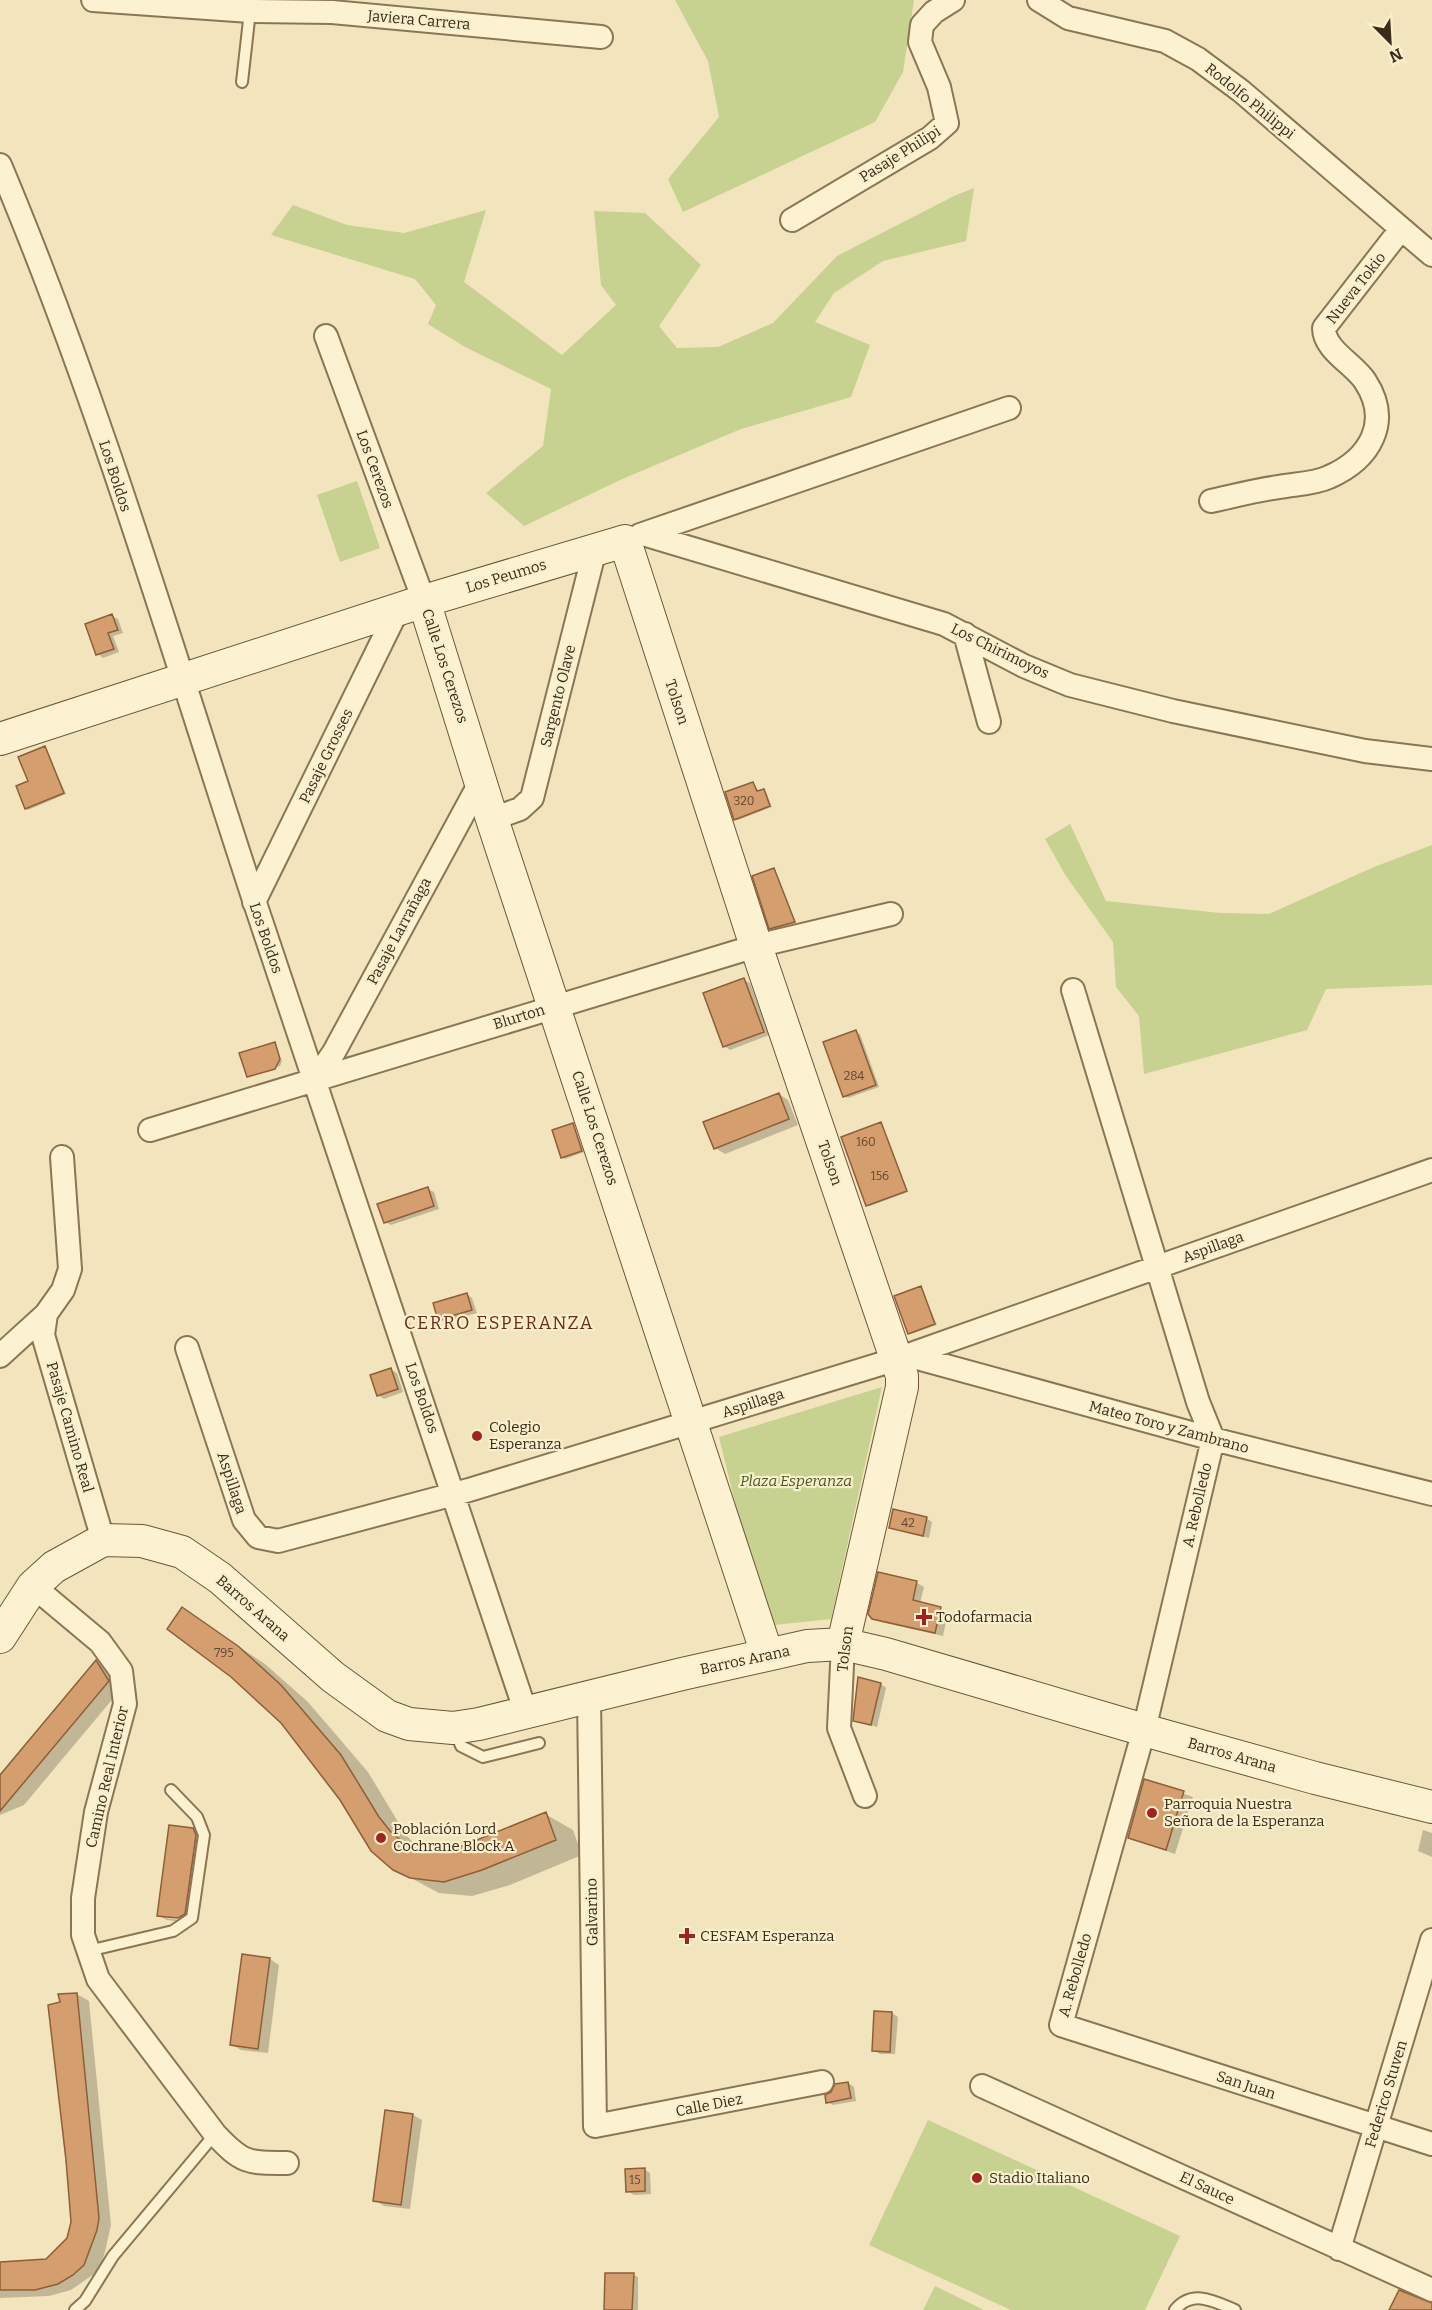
<svg xmlns="http://www.w3.org/2000/svg" width="1432" height="2310" font-family="Bitter,serif">
<style>
.green{fill:#c7d190}
.shadow{fill:#0003;fill-rule:evenodd}
.building{fill:#d59e6f;stroke:#8e5e37;stroke-width:1.5}
.lines{fill:none;stroke-linecap:round;stroke-linejoin:round}
.lane-casing{stroke:#8c7554;stroke-width:14}
.street-casing{stroke:#8c7554;stroke-width:26}
.secondary-casing{stroke:#6e5538;stroke-width:34}
.lane{stroke:#fcf2d1;stroke-width:10}
.street{stroke:#fcf2d1;stroke-width:22}
.secondary{stroke:#fcf2d1;stroke-width:32}
.poi-dot{fill:#a2231e;stroke:#f9efcd;stroke-width:2}
.labels{text-anchor:middle;stroke-width:4.5;stroke-linejoin:round;paint-order:stroke}
.number-label{font-size:12px;fill:#614830}
.street-label{font-size:15px;fill:#3a2b1b;stroke:#f9efcd}
.poi-label{font-size:15px;fill:#3a2b1b;stroke:#f9efcd;text-anchor:start}
.park-label{font-size:15px;font-style:italic;fill:#47591f;stroke:#f9efcd}
.quarter-label{font-size:18px;letter-spacing:1.5px;fill:#6b2b15;stroke:#f9efcd}
</style>
<rect width="100%" height="100%" fill="#f2e5bd"/>
<!-- green -->
<path class="green" d="M675,0H914L903,72L875,122L683,212L668,179L719,117L708,61Z
M974,188L966,241L883,261L834,293L815,322L870,345L851,397L741,429L620,480L524,526L486,493L543,446L551,389L465,347L428,324L436,305L415,279L271,235L293,205L347,225L404,233L486,210L464,282L562,355L616,305L601,285L594,211L645,213L701,265L659,326L677,348L718,347L773,323L837,256L954,196Z
M357,481L380,548L340,562L317,495Z
M1070,824L1106,901L1220,913L1269,914L1374,867L1432,845V985L1326,989L1307,1030L1144,1074L1139,1016L1116,987L1113,942L1066,876L1045,839Z
M882,1387L831,1619L765,1626L719,1437Z
M928,2120L1180,2236L1145,2310H1011L869,2245Z
M935,2286L984,2310H923Z"/>
<!-- shadow -->
<path class="shadow" d="M112,616L118,619L123,633L113,636L119,652L103,658L98,654Z
M45,748L66,794L28,810L26,808L30,782Z
M753,783L759,792H766L772,807L738,820L735,819Z
M774,870L796,923L773,929L771,928Z
M744,980L750,983L769,1035L730,1050L724,1046Z
M856,1032L860,1034L879,1087L848,1098L844,1096Z
M274,1044L282,1061L280,1066L248,1075Z
M779,1094L788,1100L798,1125L725,1154L715,1148Z
M881,1123L908,1192L870,1206L868,1205Z
M573,1125L584,1152L565,1159L562,1157Z
M428,1189L434,1192L439,1209L391,1225L385,1222Z
M921,1288L937,1325L911,1334L909,1333Z
M467,1294L472,1298L477,1313L445,1322L439,1319Z
M391,1370L397,1373L403,1392L384,1399L378,1395Z
M926,1518L932,1522L929,1538L890,1528Z
M879,1574L917,1583L924,1587L920,1603L948,1612L943,1636L881,1622L873,1618Z
M182,1609L265,1664L308,1702L368,1772L406,1835L422,1852L457,1850L545,1814L573,1830L582,1855L510,1885L472,1896L439,1893L394,1869L304,1747L232,1675Z
M98,1663L110,1670L121,1689L24,1805L0,1815V1778Z
M881,1684L886,1688L877,1727L854,1720Z
M1145,1780L1193,1797L1175,1854L1129,1838Z
M193,1829L202,1835L188,1923L167,1920L158,1915ZM166,1915L186,1918V1921L166,1918Z
M1423,1830L1432,1833V1857L1418,1851Z
M270,1959L279,1965L268,2053L241,2050L232,2045Z
M77,1994L89,2001L111,2225L104,2256L97,2272L71,2290L49,2296L0,2298V2264L46,2260L69,2239L72,2222L49,2006L62,2003Z
M892,2013L898,2017L895,2054H880L874,2050Z
M848,2083L854,2087L856,2101L833,2105L827,2102Z
M413,2115L422,2120L410,2209L384,2206L375,2200Z
M644,2169L650,2173L651,2194L634,2195L628,2191Z
M633,2275L638,2277V2310H605Z"/>
<!-- building -->
<path class="building" d="M112,614L118,630L108,633L114,649L96,655L85,624Z
M45,746L64,793L25,809L16,786L28,781L18,757Z
M753,782L757,791L764,789L770,806L734,820L725,792Z
M774,868L795,922L769,929L752,876Z
M744,978L764,1032L723,1047L703,993Z
M856,1030L876,1085L843,1097L823,1042Z
M275,1042L280,1059L275,1069L247,1077L239,1053Z
M779,1093L789,1119L714,1149L703,1122Z
M881,1122L907,1191L866,1206L841,1137Z
M573,1123L582,1151L561,1158L552,1130Z
M428,1187L434,1206L384,1223L377,1204Z
M921,1286L935,1324L908,1334L894,1296Z
M467,1293L472,1310L438,1320L433,1303Z
M391,1368L398,1389L377,1396L370,1375Z
M893,1509L927,1517L923,1536L889,1528Z
M878,1572L917,1581L913,1600L941,1607L935,1633L872,1619L868,1614Z
M182,1607L238,1646L281,1685L341,1755L379,1817L391,1832L407,1845L423,1851L457,1848L546,1812L556,1840L482,1870L444,1882L410,1878L393,1870L371,1851L340,1800L281,1723L231,1677L167,1629Z
M96,1660L109,1681L0,1811V1775Z
M858,1677L881,1683L871,1725L853,1721Z
M1144,1779L1184,1791L1166,1850L1128,1838Z
M169,1825L193,1828L196,1835L185,1914L178,1918L157,1916Z
M242,1954L270,1958L258,2049L230,2045Z
M77,1993L99,2218L97,2230L84,2265L73,2275L58,2284L35,2290H0V2262L46,2259L67,2238L71,2222L66,2160L48,2005L60,2002L58,1994Z
M874,2011L892,2012L890,2052L872,2051Z
M848,2082L851,2098L826,2103L825,2095L831,2092L835,2084Z
M385,2110L413,2114L401,2205L373,2201Z
M645,2168V2191L626,2192L625,2169Z
M605,2273H634L632,2310H604Z
M1399,2290L1432,2303V2310H1389Z"/>
<g class="lines">
<defs>
<path id="lane" d="M242,82L250,11
M455,1731L461,1746L483,1757L539,1743
M88,1951L173,1931L192,1918L204,1835L197,1817L171,1790
M75,2310L85,2301L113,2256L215,2134
M1175,2310C1192,2289 1214,2301 1235,2310"/>
<path id="street" d="M93,0L250,11L332,12L601,37
M1039,0L1068,18L1165,41L1198,59L1241,91L1432,255
M0,165C101,405 174,656 255,903C343,1174 436,1443 526,1713
M792,220L930,138L947,123L939,87L920,42L922,25L934,12L953,0
M326,336L424,601
M1211,501C1234,496 1256,490 1279,487C1295,484 1314,484 1329,477C1370,459 1392,422 1365,381C1354,364 1324,350 1324,328L1401,229
M643,534L944,624L1024,666L1070,685L1173,711L1365,751L1432,759
M640,535L1009,408
M965,634L989,722
M492,819L520,809L532,798L595,549
M254,902L398,609
M1073,990L1198,1402L1213,1439L1144,1730L1061,2025L1432,2144
M315,1080L334,1052L481,781
M150,1130L756,946L891,914
M62,1157L70,1269L63,1290L46,1314L43,1335L103,1540
M187,1348L244,1520L258,1537L278,1541L469,1490L897,1359L1432,1170
M906,1355L1213,1439L1432,1494
M0,1356L46,1314
M33,1586L100,1642L121,1671L125,1704L96,1812L83,1898V1935L98,1979L215,2134C242,2163 247,2163 287,2163
M843,1644L839,1728L865,1796
M589,1698L595,2126L822,2082
M982,2086L1432,2290
M1339,2249L1432,1940"/>
<path id="secondary" d="M424,601L492,819L767,1654
M0,739L424,601L625,541L756,946L902,1376V1387L843,1644
M0,1637L33,1586L54,1567L103,1540L142,1541L182,1552L220,1578L333,1677L387,1716L409,1724L453,1728L479,1724L682,1674L807,1646L843,1644L886,1654L1158,1734L1315,1778L1432,1807"/>
</defs>
<!-- lane casing -->
<use href="#lane" class="lane-casing"/>
<!-- street casing -->
<use href="#street" class="street-casing"/>
<!-- secondary casing -->
<use href="#secondary" class="secondary-casing"/>
<!-- lane -->
<use href="#lane" class="lane"/>
<!-- street -->
<use href="#street" class="street"/>
<!-- secondary -->
<use href="#secondary" class="secondary"/>
</g>
<!-- markers -->
<g class="poi-dot">
<circle cx="477" cy="1436" r="6"/>
<path d="M921 1608h6v6h6v6h-6v6h-6v-6h-6v-6h6z"/>
<circle cx="1152" cy="1813" r="6"/>
<circle cx="381" cy="1838" r="6"/>
<path d="M684 1927h6v6h6v6h-6v6h-6v-6h-6v-6h6z"/>
<circle cx="977" cy="2178" r="6"/>
</g>
<g class="labels">
<!-- number labels -->
<g class="number-label">
<text x="744" y="805">320</text>
<text x="854" y="1080">284</text>
<text x="866" y="1146">160</text>
<text x="880" y="1180">156</text>
<text x="908" y="1527">42</text>
<text x="224" y="1657">795</text>
<text x="635" y="2184">15</text>
</g>
<!-- street labels -->
<g class="street-label">
<text transform="translate(419 20) rotate(5)" y="5">Javiera Carrera</text>
<text transform="translate(1250 101) rotate(39)" y="5">Rodolfo Philippi</text>
<text transform="translate(900 154) rotate(-32)" y="5">Pasaje Philipi</text>
<text transform="translate(1356 288) rotate(-52)" y="5">Nueva Tokio</text>
<text transform="translate(375 469) rotate(70)" y="5">Los Cerezos</text>
<text transform="translate(115 476) rotate(72)" y="5">Los Boldos</text>
<text transform="translate(506 576) rotate(-17)" y="5">Los Peumos</text>
<text transform="translate(1000 651) rotate(26)" y="5">Los Chirimoyos</text>
<text transform="translate(445 666) rotate(72)" y="5">Calle Los Cerezos</text>
<text transform="translate(558 696) rotate(-76)" y="5">Sargento Olave</text>
<text transform="translate(677 702) rotate(72)" y="5">Tolson</text>
<text transform="translate(326 756) rotate(-64)" y="5">Pasaje Grosses</text>
<text transform="translate(399 931) rotate(-62)" y="5">Pasaje Larrañaga</text>
<text transform="translate(266 938) rotate(71)" y="5">Los Boldos</text>
<text transform="translate(519 1017) rotate(-17)" y="5">Blurton</text>
<text transform="translate(595 1128) rotate(72)" y="5">Calle Los Cerezos</text>
<text transform="translate(830 1163) rotate(71)" y="5">Tolson</text>
<text transform="translate(1213 1247) rotate(-20)" y="5">Aspillaga</text>
<text transform="translate(422 1398) rotate(71)" y="5">Los Boldos</text>
<text transform="translate(753 1403) rotate(-18)" y="5">Aspillaga</text>
<text transform="translate(70 1427) rotate(74)" y="5">Pasaje Camino Real</text>
<text transform="translate(1169 1427) rotate(15)" y="5">Mateo Toro y Zambrano</text>
<text transform="translate(232 1483) rotate(72)" y="5">Aspillaga</text>
<text transform="translate(1197 1505) rotate(-77)" y="5">A. Rebolledo</text>
<text transform="translate(253 1608) rotate(41)" y="5">Barros Arana</text>
<text transform="translate(845 1649) rotate(-83)" y="5">Tolson</text>
<text transform="translate(745 1660) rotate(-12)" y="5">Barros Arana</text>
<text transform="translate(1232 1755) rotate(16)" y="5">Barros Arana</text>
<text transform="translate(107 1777) rotate(-77)" y="5">Camino Real Interior</text>
<text transform="translate(592 1912) rotate(-91)" y="5">Galvarino</text>
<text transform="translate(1075 1975) rotate(-74)" y="5">A. Rebolledo</text>
<text transform="translate(1246 2085) rotate(18)" y="5">San Juan</text>
<text transform="translate(1386 2094) rotate(-73)" y="5">Federico Stuven</text>
<text transform="translate(709 2105) rotate(-11)" y="5">Calle Diez</text>
<text transform="translate(1207 2188) rotate(25)" y="5">El Sauce</text>
</g>
<!-- poi labels -->
<g class="poi-label">
<text x="489" y="1432">Colegio<tspan x="489" dy="17">Esperanza</tspan></text>
<text x="936" y="1622">Todofarmacia</text>
<text x="1164" y="1809">Parroquia Nuestra<tspan x="1164" dy="17">Señora de la Esperanza</tspan></text>
<text x="393" y="1834">Población Lord<tspan x="393" dy="17">Cochrane Block A</tspan></text>
<text x="700" y="1941">CESFAM Esperanza</text>
<text x="989" y="2183">Stadio Italiano</text>
</g>
<!-- park labels -->
<g class="park-label">
<text x="796" y="1486">Plaza Esperanza</text>
</g>
<!-- quarter labels -->
<g class="quarter-label">
<text x="499" y="1329">CERRO ESPERANZA</text>
</g>
</g>
<!-- north arrow -->
<g transform="translate(1390 42) rotate(156)" stroke="#f9efcd" stroke-width="4.5" paint-order="stroke">
<path d="M0-4.5L10 22L0 15L-10 22Z" fill="#3a2b1b"/>
<text y="-9" font-size="16" font-weight="bold" text-anchor="middle" fill="#3a2b1b">N</text>
</g>
</svg>
